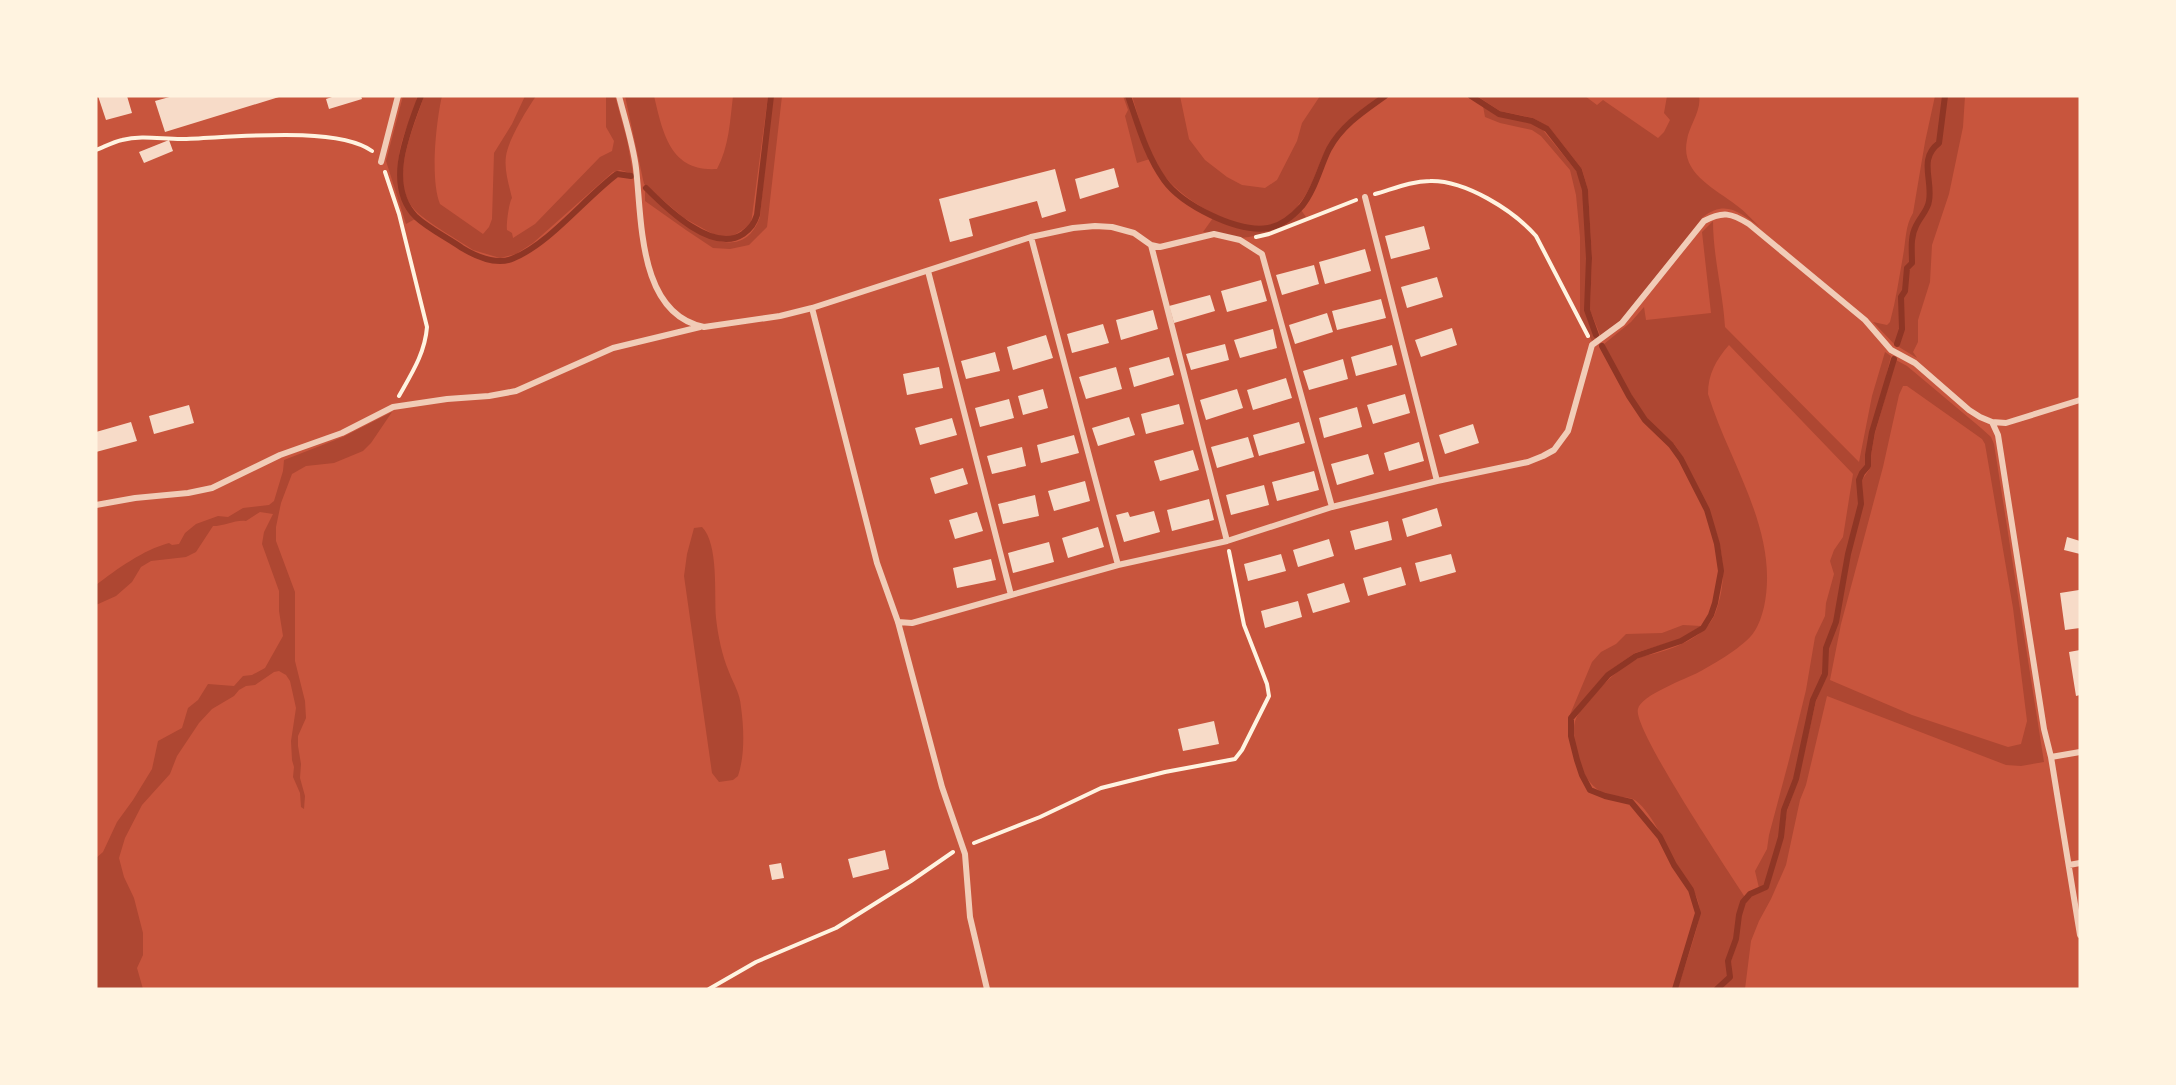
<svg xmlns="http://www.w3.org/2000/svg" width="2176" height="1085" font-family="'PT Sans',sans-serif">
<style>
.green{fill:#ae4732;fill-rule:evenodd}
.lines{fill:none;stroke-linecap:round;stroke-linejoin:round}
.stream{stroke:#8f3625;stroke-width:6}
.building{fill:#f7dbc8}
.path{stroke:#fff3e0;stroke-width:4}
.minor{stroke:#f1ccb7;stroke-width:6}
</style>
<rect width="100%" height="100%" fill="#c8553d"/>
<!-- green -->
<path class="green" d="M403,96H417C416,108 409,121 405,132C394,161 395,194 415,219L406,224L386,161Z
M424,96H442C436,122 430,180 440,204L483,234L489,227L492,219L494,153L512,124L525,96H536C526,111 509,138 506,156C504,170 509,185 512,198C509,202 506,225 507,230L512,233L513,238L535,224L600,157L612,151L614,141L606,127V96H615L627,140L633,174L620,170L613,172L533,243L516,254L500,258L473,250C455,238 435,227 419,214C385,186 414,128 424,96Z
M625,96H654C663,133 670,172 717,169C729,147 730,121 733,96H768L751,224L733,236L725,237L713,234L684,218L644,184Z
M772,96H782L767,227L749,245L730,249L713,248L686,230L645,201V191C670,213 738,278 760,217Z
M1123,96H1127L1150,159L1137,163L1125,116L1128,110Z
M1132,96H1180L1189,139L1205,160L1227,177L1242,185L1265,188L1277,180L1297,141L1302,123L1320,96H1380C1360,110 1340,124 1328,146C1317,165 1313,188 1299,204C1292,214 1282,222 1270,225C1238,233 1188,203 1168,180C1148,158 1141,124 1132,96Z
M1477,96H1585L1597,105L1603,100L1658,138L1664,132L1670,120L1664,113L1667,96H1699C1702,110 1689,126 1687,140C1680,173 1714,188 1736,205C1745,211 1752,220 1760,227C1740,213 1726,199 1703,217L1622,319L1601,337L1590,310L1592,258L1588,190L1582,169L1549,127L1533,118L1500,111Z
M1935,96H1965L1963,127L1949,194L1932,245L1930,282L1918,320V342L1913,352L1917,358L1894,344L1873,322L1887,325L1890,322C1896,300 1899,278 1903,256C1906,241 1905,226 1913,213L1925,142Z
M1483,106L1498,115L1532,123L1542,129L1578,173L1584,198L1587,260L1586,311L1596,339L1592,341L1580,318V237L1576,195L1570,170L1541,136L1532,130L1500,123L1485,117Z
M1301,210L1306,217C1285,225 1263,236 1241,238C1229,239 1216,232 1203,232L1213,218C1243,230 1277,240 1301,210Z
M1713,221C1713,257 1723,292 1725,327L1859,462L1872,396L1885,352L1891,356L1886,376V385L1871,432L1866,455L1867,466L1858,479L1859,504L1846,554L1834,622L1824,648L1823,673L1812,700L1794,778L1783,810L1779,837L1765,886L1759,888L1755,871L1767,849L1769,835L1789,760L1806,690L1815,637L1825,616L1826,603L1834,574L1830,561L1834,550L1843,537L1853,474L1729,345C1716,360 1708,374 1708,394C1729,463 1780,532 1764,607C1762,615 1759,625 1754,632C1745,646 1714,664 1699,672C1686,679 1641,695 1638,709C1632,728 1729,872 1745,897C1735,910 1737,925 1734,939C1731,953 1725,962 1728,977L1715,989H1678C1682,974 1701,921 1700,911C1698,891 1685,879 1676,863C1666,846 1650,808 1633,799C1625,796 1614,797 1606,794C1584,786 1574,755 1574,733C1573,716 1581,711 1591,699C1604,683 1617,670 1635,660C1641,656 1649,655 1657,653C1678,647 1706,636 1715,614C1734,564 1716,524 1693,480C1687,468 1683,455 1674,444C1665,434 1653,427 1645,415C1629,393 1617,369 1604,344L1631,322L1644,307L1646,320L1711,313L1702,232Z
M1896,360L1907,366L1981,428L1991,437L1994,444L2044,762L2021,766L2006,765L1827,696L1806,785L1800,800L1786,865L1771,899L1759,921L1751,941L1745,989H1720L1732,978L1731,961L1738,940L1741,915L1745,904L1751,896L1768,889L1783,838L1787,811L1798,780L1816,701L1827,674L1828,649L1838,623L1850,555L1863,504L1862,480L1871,467V455L1875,433ZM1903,386H1907L1982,439L1985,444L2013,608L2027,721L2021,744L2008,747L1912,715L1830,680L1841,624L1883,467L1899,395Z
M392,412L371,443L363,451L334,463L306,466L292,474L281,503L276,527V541L295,592V661L305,701L306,718L298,736V746L301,764L300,778L305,796L304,809L301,807L300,793L293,777L294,767L292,760L291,741L296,708L290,681L286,675L279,671L274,672L255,685L246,686L239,690L234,696L212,709L199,723L177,756L170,774L142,805L125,838L119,858L124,877L134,898L143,933V955L137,968L143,989H96V858L103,852L117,822L133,800L152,769L158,741L182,728L188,708L198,700L208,684L234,686L243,676L252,675L265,668L283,636L279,611V591L262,544L264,532L273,514L260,512L246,521C237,519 224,526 213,526L196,552L186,557L151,561L141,567L132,582L116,596L96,605V585C117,569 143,550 169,543L172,545L179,544L185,533L196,524L218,516L228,517L243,508L269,505L274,501L283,471L284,460L343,437Z
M702,527C719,544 714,595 716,618C718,636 722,655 729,672C734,685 740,693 741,707C744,729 745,755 738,776L733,780L719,782L712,773L684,576L687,554L694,528Z
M1683,625L1701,626L1680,639L1635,653L1606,673L1569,717L1592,662L1601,652L1616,644L1626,634L1662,633Z"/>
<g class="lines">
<!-- stream -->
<path class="stream" d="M421,96C408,131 384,185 416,217C429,229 448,238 462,248C477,257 497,266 514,258C550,243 585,198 617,174L631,176
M1128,96C1138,124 1146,155 1164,180C1182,205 1237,233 1268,228C1281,226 1293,216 1302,206C1315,190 1320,167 1329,149C1342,125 1364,111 1385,96
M1471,96L1499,114L1532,121L1547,129L1579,170L1585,190L1589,258L1587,310L1596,335
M646,188C667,209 713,254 743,234C751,228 754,224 757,215L771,96
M1897,344L1902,329L1901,297L1905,291L1907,268L1912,263C1912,251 1910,237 1916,226C1920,217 1928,210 1929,201C1933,180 1918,159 1939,143L1945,96
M1602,346L1629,396L1645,420L1671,445L1681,459L1707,510L1717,544L1721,571L1715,603L1711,615L1703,628L1681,641L1636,656L1608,675L1571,718V736L1577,760L1582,775L1590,790L1605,796L1631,802L1660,837L1674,865L1691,890L1698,913L1675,989
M1717,989L1730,977L1728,961L1736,939L1739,915L1743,902L1750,894L1766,887L1781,837L1784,810L1796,779L1813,700L1825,674L1826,648L1836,622L1848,554L1861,504L1859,480L1862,473L1868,466V455L1872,432L1894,359"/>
</g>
<!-- building -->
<path class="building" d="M98,96H127L132,113L106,120Z
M173,96H279V97L165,132L155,101Z
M335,96H361L362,99L329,109L326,99Z
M169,140L173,151L144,163L139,152Z
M1114,168L1119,187L1080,199L1075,179Z
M1055,169L1066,211L1042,218L1037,201L969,219L973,236L950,242L939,199Z
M1424,226L1430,249L1391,259L1385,236Z
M1365,249L1371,271L1325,284L1319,262Z
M1314,265L1319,284L1282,295L1276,275Z
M1437,277L1443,297L1407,308L1401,287Z
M1261,280L1267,301L1227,312L1221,291Z
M1210,295L1215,311L1174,323L1169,306Z
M1381,299L1386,318L1337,330L1332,311Z
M1153,310L1158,329L1121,340L1116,320Z
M1327,313L1333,332L1295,344L1289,325Z
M1103,324L1109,343L1072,353L1067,334Z
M1452,328L1457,345L1421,357L1415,340Z
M1273,329L1277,348L1240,358L1234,340Z
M1046,335L1053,358L1013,370L1007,347Z
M1225,344L1229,360L1191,370L1186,354Z
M1392,345L1397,365L1356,376L1351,357Z
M995,352L1000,371L966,379L961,361Z
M1169,357L1174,375L1134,387L1129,368Z
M1343,359L1348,379L1309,390L1303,371Z
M939,367L943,388L907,395L903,374Z
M1116,367L1122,389L1086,399L1079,377Z
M1286,378L1292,398L1253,410L1247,390Z
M1043,389L1048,408L1023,415L1018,396Z
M1237,389L1243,408L1206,420L1200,400Z
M1405,394L1410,413L1373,424L1367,405Z
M1009,399L1014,418L980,427L975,408Z
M1179,404L1184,424L1146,434L1141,414Z
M189,405L194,423L154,434L149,416Z
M1357,407L1362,427L1324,438L1319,418Z
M1129,417L1135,435L1098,446L1092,428Z
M952,418L957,435L920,445L915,428Z
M131,422L137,441L96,452V432Z
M1299,422L1305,443L1259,456L1253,435Z
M1473,424L1479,443L1445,454L1439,435Z
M1074,435L1079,453L1041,463L1037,445Z
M1248,437L1254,457L1217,468L1211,447Z
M1419,442L1424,461L1389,471L1384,453Z
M1022,447L1026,466L992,474L987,456Z
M1193,450L1199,470L1160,481L1154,461Z
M1368,454L1374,474L1337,485L1331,464Z
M963,468L968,484L935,494L930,478Z
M1314,471L1319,490L1277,501L1272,482Z
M1085,481L1090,501L1054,511L1048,491Z
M1264,485L1269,505L1231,515L1226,495Z
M1035,495L1039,516L1003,524L998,504Z
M1209,499L1214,520L1172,531L1167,510Z
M1437,508L1442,526L1407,537L1402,519Z
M1154,511L1160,532L1124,542L1116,515L1128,512L1130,517Z
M977,512L983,531L955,539L949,520Z
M1388,521L1392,540L1355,550L1350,531Z
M1098,527L1104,547L1068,558L1062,538Z
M2067,537L2080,541V554L2064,550Z
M1329,539L1334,556L1298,567L1293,550Z
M1049,542L1054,562L1013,573L1008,553Z
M1281,554L1286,571L1248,581L1244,564Z
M1451,554L1456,572L1420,582L1415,563Z
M991,559L996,580L957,588L953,568Z
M1401,567L1406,585L1368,596L1363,578Z
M1344,583L1350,602L1313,613L1307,594Z
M2079,590L2080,628L2065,630L2060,593Z
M1298,601L1302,617L1265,628L1261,611Z
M2080,650V695L2076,696L2069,652Z
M1214,721L1219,744L1183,751L1178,729Z
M885,850L889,869L853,878L848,859Z
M781,863L784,878L772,880L769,865Z"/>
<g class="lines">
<!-- path -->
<path class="path" d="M96,150C104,147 113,142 122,140C141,135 161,139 181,139C228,138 336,125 372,151
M385,172L399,214L427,327C425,353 412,373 399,396
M1375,194C1393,189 1411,181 1430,181C1465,180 1513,210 1536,236L1588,336
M1256,237L1269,234L1356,200
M974,843L1040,817L1101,788L1165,772L1235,759L1242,750L1269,696L1267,684L1244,625L1229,551
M709,989L756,962L836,928L911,881L953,852"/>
<!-- minor -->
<path class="minor" d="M619,96C625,120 633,144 636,168C642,220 638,314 704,327L780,316L812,308L1031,237L1073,228L1095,226L1112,227L1134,233L1151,245L1160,247L1214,234L1240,240L1262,254L1332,507
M381,162L398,96
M1365,197L1437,481
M1031,237L1118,565
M1151,245L1227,541
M928,271L1011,595
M812,308L877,563L898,622L942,787L965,854L970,917L987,989
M1992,422L1998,435L2044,729L2051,757L2080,935
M96,505L135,498L188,493L212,488L280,455L342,433L393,407L447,399L489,396L516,391L613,348L700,327
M898,622L912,623L1118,565L1227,541L1332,507L1437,481L1528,462L1543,456L1554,450L1568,431L1592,345L1622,323L1704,221C1723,211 1731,213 1749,224L1865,320L1891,350L1915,363L1969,410L1980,417L1992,422L2006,423L2080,400
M2051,757L2080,752
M2069,865L2080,863"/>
</g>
<!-- border -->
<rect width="2176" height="1085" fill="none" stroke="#fff3e0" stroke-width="195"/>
</svg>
